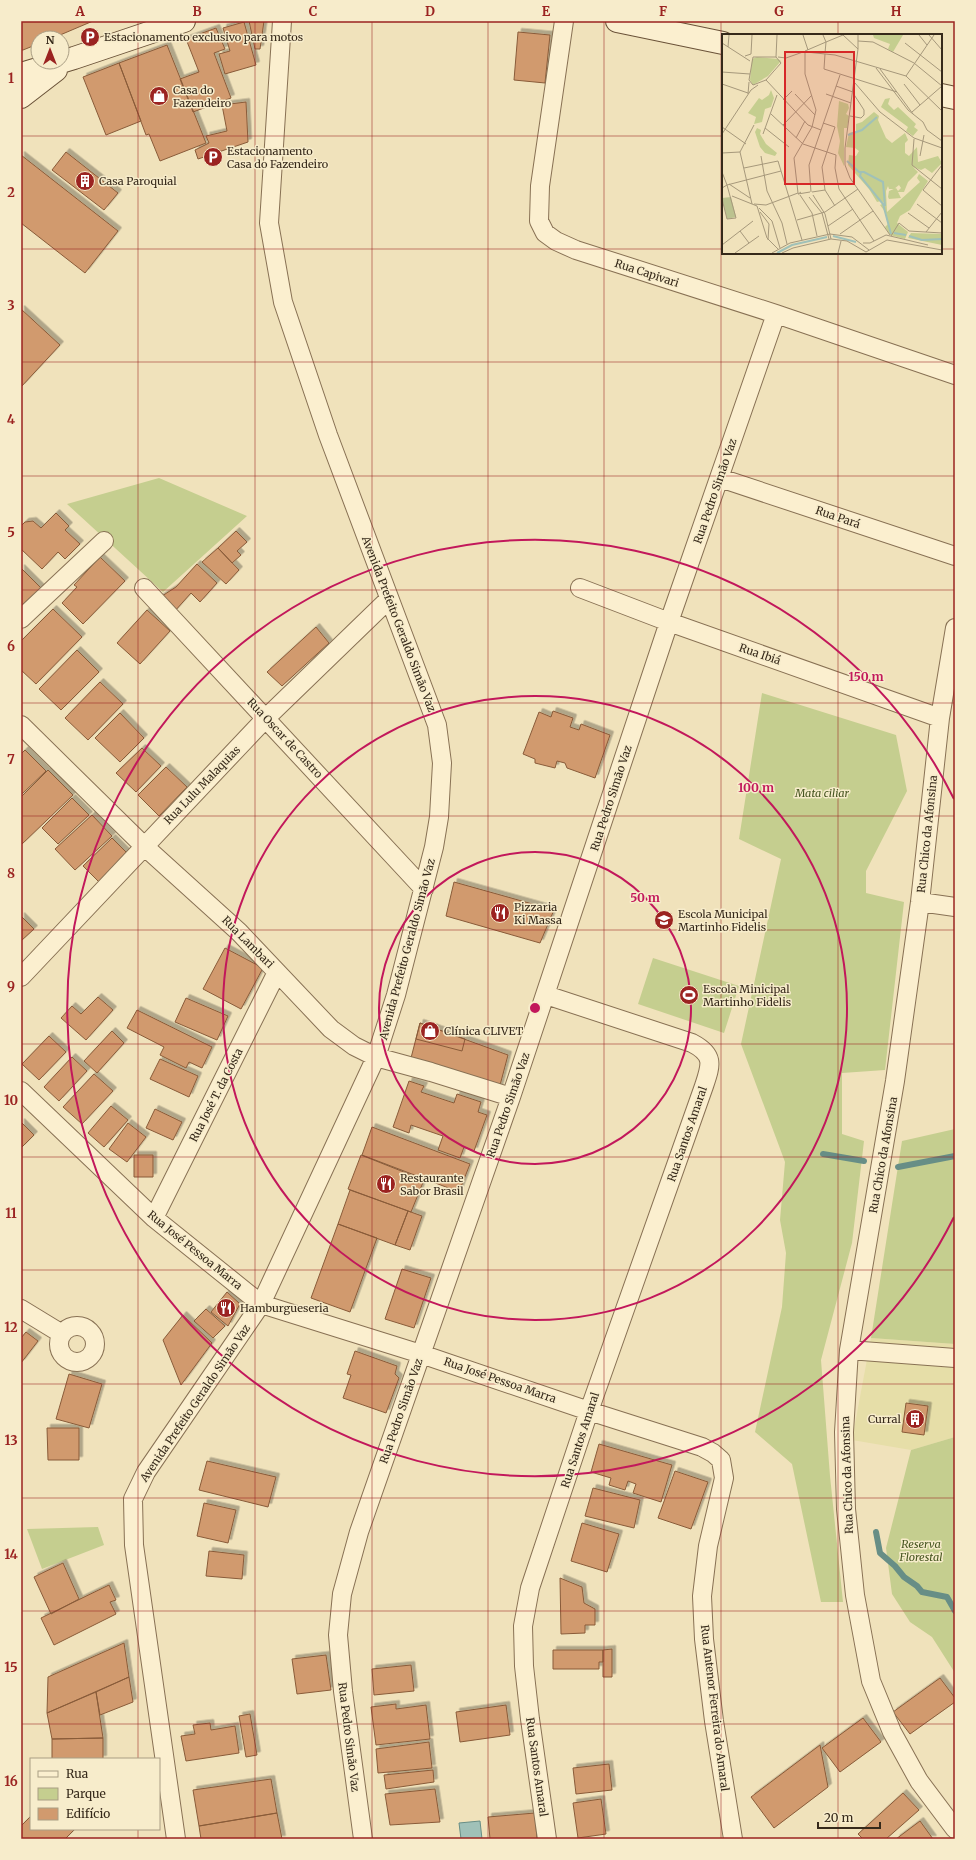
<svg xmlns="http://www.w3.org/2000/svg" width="976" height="1860" font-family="Merriweather,serif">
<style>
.farmland{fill:#e6dea8}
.green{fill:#c5ce8f}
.water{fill:#a0c1b8;stroke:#678e86}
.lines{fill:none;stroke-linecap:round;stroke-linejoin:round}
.stream{stroke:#678e86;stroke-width:6}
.building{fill:#d19a6e;stroke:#895b39;filter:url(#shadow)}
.minor-casing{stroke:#887154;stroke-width:20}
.secondary-casing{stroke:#6a5238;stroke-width:24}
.minor{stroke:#fbefcf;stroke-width:18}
.secondary{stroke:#fbefcf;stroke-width:22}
.grid{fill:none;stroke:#9b2321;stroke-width:1;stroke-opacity:0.55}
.ring{fill:none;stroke:#c2185b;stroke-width:2}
.labels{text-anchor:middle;stroke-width:3;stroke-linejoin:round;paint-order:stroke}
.poi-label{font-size:11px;fill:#36291a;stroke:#f7eccb;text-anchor:start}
.street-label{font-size:11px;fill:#36291a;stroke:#f7eccb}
.park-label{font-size:11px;font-style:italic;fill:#45541f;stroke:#f7eccb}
.inset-river{fill:none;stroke:#a0c1b8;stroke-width:2}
.inset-road{fill:none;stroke:#a6987b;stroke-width:1}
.view{fill:#d62828;fill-opacity:0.15;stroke:#d62828;stroke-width:2}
.inset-edge{fill:none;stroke:#36291a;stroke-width:2}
.centre{fill:#c2185b;stroke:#f7eccb;stroke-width:2}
.ring-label{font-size:12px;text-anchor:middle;font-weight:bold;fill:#c2185b;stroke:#f7eccb;stroke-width:3;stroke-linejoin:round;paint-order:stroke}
.neatline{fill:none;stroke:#9b2321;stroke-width:1.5}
.grid-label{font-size:13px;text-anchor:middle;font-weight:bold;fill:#9b2321}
</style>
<defs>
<filter id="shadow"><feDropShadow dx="3.5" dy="-3.5" stdDeviation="0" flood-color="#0004"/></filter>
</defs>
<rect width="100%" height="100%" fill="#f0e2bb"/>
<!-- farmland -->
<path class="farmland" d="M871,1338L955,1344V1437L911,1450L852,1440Z"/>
<!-- green -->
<path class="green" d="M159,478L247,516L163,592L67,504Z
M762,693L896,735L907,791L866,871V893L904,902L885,1070L842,1073V1134L864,1141L852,1243L821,1360L830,1476L843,1602H821L792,1464L755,1432L782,1307L786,1253L780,1220L785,1162L741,1044L781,859L739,839Z
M653,958L739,986L724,1033L638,1004Z
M955,1129V1344L871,1338L902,1141Z
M955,1437V1673L932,1637L910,1622L892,1594L886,1548L911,1450Z
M98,1527L104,1545L42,1569L27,1529Z"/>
<!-- water -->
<path class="water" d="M480,1821L482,1839H461L459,1823Z"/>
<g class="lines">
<!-- stream -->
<path class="stream" d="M823,1154L864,1161
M898,1167L955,1156
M876,1532L880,1553L895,1566L904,1577L917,1586L922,1592L947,1597L955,1611"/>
</g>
<!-- building -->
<path class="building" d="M21,21H93L53,38H38V44L23,50H21Z
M249,21H264L260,49H255Z
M244,22L256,65L225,74L219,54L230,51L223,28Z
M216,28L225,49L214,53L231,98L193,112L180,79L199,72L186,39Z
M518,32L550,35L545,83L514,80Z
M167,45L206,143L160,161L149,134L146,135L119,63Z
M119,63L141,121L106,135L83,77Z
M246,102L248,142L198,159L195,150L209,143L206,136L227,131L222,105Z
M66,152L118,193L104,210L52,170Z
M21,155L118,231L85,273L21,223Z
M21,309L60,345L21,387Z
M56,513L69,526L65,530L80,544L65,559L58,552L42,569L21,549V526L25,522L33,521L41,528Z
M236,531L247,542L237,551L241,555L232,563L218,548Z
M218,548L239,570L226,584L202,562Z
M100,557L125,581L83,624L62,603L77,587L74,585Z
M197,564L217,583L200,602L191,593L174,612L159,598L176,587Z
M21,568L42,589L21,609Z
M53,609L82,637L36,684L21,670V641Z
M147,610L170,631L140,664L117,643Z
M316,627L329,643L282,686L267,672Z
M77,650L99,672L61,710L39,689Z
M100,682L123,704L88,740L65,718Z
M553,711L573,718L570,727L579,730L581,724L610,735L595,778L567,768L565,763L557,761L555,768L535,763V759L523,754L539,712L551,717Z
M120,713L144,738L120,762L95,738Z
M142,748L161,766L136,792L116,773Z
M25,750L46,771L21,795V754Z
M166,767L187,787L159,816L138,795Z
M48,770L73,795L21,845V797Z
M72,798L89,815L58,844L42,828Z
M92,815L112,836L75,870L55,849Z
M112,838L131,857L102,885L83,866Z
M454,882L554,910L540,943L446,916Z
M21,916L34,929L21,941Z
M225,948L263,968L241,1009L203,989Z
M98,997L113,1010L86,1040L61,1018L72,1006L81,1014Z
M186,998L228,1016L217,1040L175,1022Z
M137,1010L212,1047L202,1068L189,1062L186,1068L160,1055L164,1047L127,1028Z
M420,1023L508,1055L499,1089L411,1058Z
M420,1023L465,1039L462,1051L416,1039Z
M112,1031L124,1043L97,1073L84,1061Z
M49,1036L66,1052L39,1080L22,1064Z
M72,1057L87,1071L59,1101L44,1087Z
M160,1059L198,1076L189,1097L150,1079Z
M94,1074L113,1091L82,1124L63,1107Z
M409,1081L424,1086L421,1092L454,1103L457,1094L481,1102L478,1112L487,1115L474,1151L464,1147L460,1158L438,1150L443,1136L411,1125L409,1133L393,1127Z
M111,1106L128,1120L104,1147L88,1133Z
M155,1109L182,1122L173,1140L146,1128Z
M21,1122L34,1135L21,1148Z
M128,1123L146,1137L127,1162L109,1149Z
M372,1127L470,1164L459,1192L362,1155Z
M134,1155H153V1177H134Z
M361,1155L424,1180L411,1212L348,1189Z
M350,1190L408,1211L395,1245L338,1224Z
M408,1211L422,1216L410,1250L395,1245Z
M338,1224L377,1238L350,1312L311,1298Z
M402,1269L431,1278L414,1328L385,1319Z
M227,1292L240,1304L228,1326L211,1312Z
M206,1309L225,1326L213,1338L194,1321Z
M183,1315L212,1343L181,1385L163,1340Z
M26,1332L38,1341L21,1363V1338Z
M355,1351L397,1366L395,1374L399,1378L386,1413L343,1398L351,1375L347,1374Z
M69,1374L102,1384L89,1428L56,1419Z
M906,1403L928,1406L924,1435L902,1432Z
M47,1428H79V1460H48Z
M599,1444L672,1465L661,1502L633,1493L636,1484L628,1481L625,1490L609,1485L611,1478L591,1472Z
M207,1461L276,1477L268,1507L199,1490Z
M675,1471L708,1482L691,1529L658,1518Z
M593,1488L640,1500L634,1528L585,1516Z
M204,1503L236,1510L228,1543L197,1536Z
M582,1523L619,1534L607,1572L571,1561Z
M209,1551L244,1555L242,1579L206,1576Z
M63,1563L79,1599L51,1614L34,1577Z
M560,1578L582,1587L584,1603L595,1609V1625H585V1633L561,1634Z
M109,1585L116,1600L110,1602L116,1614L54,1645L41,1618Z
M124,1643L129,1677L47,1713L48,1677Z
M612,1649V1677H603V1650Z
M553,1650H603V1662H599V1669H553Z
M326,1655L331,1690L297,1694L292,1659Z
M411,1665L414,1691L374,1695L372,1669Z
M129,1677L133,1702L100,1715L96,1692Z
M940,1678L955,1698V1702L910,1734L893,1712Z
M96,1692L103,1738L52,1739L47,1713Z
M396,1704V1709L426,1705L430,1739L376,1745L371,1707Z
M506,1705L510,1735L460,1742L456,1712Z
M250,1714L257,1755L246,1757L239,1716Z
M863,1718L881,1742L840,1772L822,1748Z
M210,1723L211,1730L235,1726L239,1753L186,1761L181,1736L195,1734L193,1725Z
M103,1738V1759H52V1739Z
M429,1742L432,1768L378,1773L376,1749Z
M820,1745L828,1787L774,1828L751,1797Z
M609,1764L612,1790L576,1794L573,1768Z
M433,1770L434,1782L386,1789L384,1775Z
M271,1779L277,1813L199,1826L193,1790Z
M435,1789L440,1822L390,1825L385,1794Z
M903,1793L919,1810L886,1839H863L858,1834Z
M601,1799L606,1834L578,1838L573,1803Z
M277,1813L282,1839H201L199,1826Z
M535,1813L537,1839H490L488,1817Z
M31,1816V1829H75L65,1839H21V1826Z
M920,1821L933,1839H896Z"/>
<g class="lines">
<defs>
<path id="minor" d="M564,21L540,186L539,221L545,233L556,241L576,250L776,314L955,375
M720,478L955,556
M144,588L424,889
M580,588L669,622L940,718
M21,619L104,541
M955,628L940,718L920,902L895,1081L849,1350L844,1432L846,1509L855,1595L871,1681L892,1732L919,1781L955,1829
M21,725L144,846L239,932L331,1029L354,1046L376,1057L431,1072L511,1097
M920,902L955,907
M21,977L266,718L389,599
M546,995L692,1043C715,1055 711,1065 704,1086L589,1411L530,1588L523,1626L524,1666L530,1719L547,1839
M21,1091L154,1218L261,1304L421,1354L589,1411L702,1447L713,1453L721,1460L724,1478L708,1546L702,1596L704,1639L714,1721L733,1839
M154,1218L277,972
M21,1309L62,1334
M59 1344a18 18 0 1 1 36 0a18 18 0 1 1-36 0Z
M849,1350L955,1358
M176,1839L134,1545L133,1499L146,1472L261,1304L376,1057L396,995L434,847L439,817L442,763L437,725L328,435L283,302L269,223L282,21
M363,1839L343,1691L338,1635L342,1594L359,1532L511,1097L669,622L776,314"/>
<path id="secondary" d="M617,21L723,43
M21,74L74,58L184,21
M941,95L955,98
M21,97L56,70"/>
</defs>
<!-- minor casing -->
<use href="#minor" class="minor-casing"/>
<!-- secondary casing -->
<use href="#secondary" class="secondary-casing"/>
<!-- minor -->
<use href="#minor" class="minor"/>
<!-- secondary -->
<use href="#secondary" class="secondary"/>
</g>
<!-- grid -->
<path class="grid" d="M138,21V1759M255,21V1839M372,21V1839M488,21V1839M604,21V1839M721,21V1839M838,21V35M21,136H723M941,136H955M21,249H723M941,249H955M838,253V1839M21,362H955M21,476H955M21,590H955M21,703H955M21,816H955M21,930H955M21,1044H955M21,1157H955M21,1270H955M21,1384H955M21,1498H955M21,1611H955M21,1724H955M138,1829V1839"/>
<!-- distance rings -->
<g class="ring">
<circle cx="535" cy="1008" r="156"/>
<circle cx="535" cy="1008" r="312"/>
<path d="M954 1217A468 468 0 1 1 954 799"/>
</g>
<!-- icons -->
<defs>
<symbol id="parking-disc" viewBox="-11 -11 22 22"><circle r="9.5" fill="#9b2321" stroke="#f7eccb"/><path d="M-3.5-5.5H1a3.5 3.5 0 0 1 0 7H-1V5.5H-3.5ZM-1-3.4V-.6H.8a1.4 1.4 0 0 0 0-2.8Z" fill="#fff"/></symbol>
<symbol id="shop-disc" viewBox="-11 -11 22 22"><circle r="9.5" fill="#9b2321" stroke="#f7eccb"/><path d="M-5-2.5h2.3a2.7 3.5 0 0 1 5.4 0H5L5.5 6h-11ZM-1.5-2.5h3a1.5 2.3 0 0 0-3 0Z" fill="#fff"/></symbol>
<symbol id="building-disc" viewBox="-11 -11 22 22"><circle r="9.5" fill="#9b2321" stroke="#f7eccb"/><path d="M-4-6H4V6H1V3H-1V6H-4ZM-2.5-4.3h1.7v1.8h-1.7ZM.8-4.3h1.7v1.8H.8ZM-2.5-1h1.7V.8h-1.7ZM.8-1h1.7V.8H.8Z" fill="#fff"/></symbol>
<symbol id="restaurant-disc" viewBox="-11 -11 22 22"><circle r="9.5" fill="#9b2321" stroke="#f7eccb"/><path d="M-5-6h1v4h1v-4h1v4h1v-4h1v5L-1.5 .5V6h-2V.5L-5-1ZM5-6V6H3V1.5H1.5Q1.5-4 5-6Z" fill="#fff"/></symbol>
<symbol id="school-disc" viewBox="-11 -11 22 22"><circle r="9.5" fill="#9b2321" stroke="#f7eccb"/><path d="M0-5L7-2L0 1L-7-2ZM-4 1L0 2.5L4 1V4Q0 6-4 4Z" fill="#fff"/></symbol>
<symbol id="stadium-disc" viewBox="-11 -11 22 22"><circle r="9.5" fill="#9b2321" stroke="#f7eccb"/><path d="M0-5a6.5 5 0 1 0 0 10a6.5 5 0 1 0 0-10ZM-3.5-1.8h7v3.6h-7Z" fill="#fff"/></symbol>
</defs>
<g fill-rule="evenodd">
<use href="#parking-disc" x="79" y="26" width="22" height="22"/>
<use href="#shop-disc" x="148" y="85" width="22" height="22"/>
<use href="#parking-disc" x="202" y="146" width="22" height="22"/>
<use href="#building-disc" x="74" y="170" width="22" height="22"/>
<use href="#restaurant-disc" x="489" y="902" width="22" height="22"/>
<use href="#school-disc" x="653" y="909" width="22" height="22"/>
<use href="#stadium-disc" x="678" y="984" width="22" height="22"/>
<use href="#shop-disc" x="419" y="1020" width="22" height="22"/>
<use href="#restaurant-disc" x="375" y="1173" width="22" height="22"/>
<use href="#restaurant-disc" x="215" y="1297" width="22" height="22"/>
<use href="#building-disc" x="904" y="1408" width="22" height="22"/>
</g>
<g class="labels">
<!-- poi labels -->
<g class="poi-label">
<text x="104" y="41">Estacionamento exclusivo para motos</text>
<text x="173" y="94">Casa do<tspan x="173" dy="13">Fazendeiro</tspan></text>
<text x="227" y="155">Estacionamento<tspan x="227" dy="13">Casa do Fazendeiro</tspan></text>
<text x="99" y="185">Casa Paroquial</text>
<text x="514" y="911">Pizzaria<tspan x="514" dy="13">Ki Massa</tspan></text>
<text x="678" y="918">Escola Municipal<tspan x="678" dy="13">Martinho Fidelis</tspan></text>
<text x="703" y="993">Escola Minicipal<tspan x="703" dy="13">Martinho Fidelis</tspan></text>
<text x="444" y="1035">Clínica CLIVET</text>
<text x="400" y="1182">Restaurante<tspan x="400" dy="13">Sabor Brasil</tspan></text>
<text x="240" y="1312">Hamburgueseria</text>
<text x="901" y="1423" text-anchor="end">Curral</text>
</g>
<!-- street labels -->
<g class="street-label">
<text transform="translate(647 273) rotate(18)" y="4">Rua Capivari</text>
<text transform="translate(715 491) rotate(-71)" y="4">Rua Pedro Simão Vaz</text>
<text transform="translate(838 517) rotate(19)" y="4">Rua Pará</text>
<text transform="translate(399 624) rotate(69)" y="4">Avenida Prefeito Geraldo Simão Vaz</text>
<text transform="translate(760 654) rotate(19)" y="4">Rua Ibiá</text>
<text transform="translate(285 738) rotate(47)" y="4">Rua Oscar de Castro</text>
<text transform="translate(202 785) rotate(-46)" y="4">Rua Lulu Malaquias</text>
<text transform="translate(611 798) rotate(-72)" y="4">Rua Pedro Simão Vaz</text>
<text transform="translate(927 834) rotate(-84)" y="4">Rua Chico da Afonsina</text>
<text transform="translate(248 942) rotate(45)" y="4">Rua Lambari</text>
<text transform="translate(407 949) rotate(-75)" y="4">Avenida Prefeito Geraldo Simão Vaz</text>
<text transform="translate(216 1095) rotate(-63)" y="4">Rua José T. da Costa</text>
<text transform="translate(508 1105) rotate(-71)" y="4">Rua Pedro Simão Vaz</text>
<text transform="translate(687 1134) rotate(-71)" y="4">Rua Santos Amaral</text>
<text transform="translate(883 1155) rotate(-80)" y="4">Rua Chico da Afonsina</text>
<text transform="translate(195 1250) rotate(39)" y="4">Rua José Pessoa Marra</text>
<text transform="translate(500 1380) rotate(19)" y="4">Rua José Pessoa Marra</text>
<text transform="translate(195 1403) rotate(-56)" y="4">Avenida Prefeito Geraldo Simão Vaz</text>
<text transform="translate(401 1411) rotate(-71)" y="4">Rua Pedro Simão Vaz</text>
<text transform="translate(580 1440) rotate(-72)" y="4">Rua Santos Amaral</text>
<text transform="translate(847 1475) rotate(-92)" y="4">Rua Chico da Afonsina</text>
<text transform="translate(715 1708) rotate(83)" y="4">Rua Antenor Ferreira do Amaral</text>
<text transform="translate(349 1737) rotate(83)" y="4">Rua Pedro Simão Vaz</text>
<text transform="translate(537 1767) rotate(82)" y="4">Rua Santos Amaral</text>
</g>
<!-- park labels -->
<g class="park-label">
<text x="822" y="797">Mata ciliar</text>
<text x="921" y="1548">Reserva<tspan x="921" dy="13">Florestal</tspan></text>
</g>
</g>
<!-- overview -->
<g transform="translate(722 34)">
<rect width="220" height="220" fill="#f0e2bb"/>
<path d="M151,1H181L171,18L166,15L168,10L152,4ZM35,23L56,25L59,27L46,42L31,51L28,46L30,25ZM49,56L52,64L49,73L43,75L40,88L32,90L34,83L26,79L37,64L40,66L47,61ZM168,64L166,70L172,76L176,73L194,90L192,93L196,96L191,102L184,97L186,93L159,73L163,65ZM117,67L126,70L127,74L124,80L127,82L125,94H122V132L116,119L118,107L115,92ZM152,78L157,82L156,86L164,104L170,109L183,99L186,106L183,109V119L187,122L195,113L196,128L216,122L220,129L210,139L203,134L199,136L191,133L196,138L186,148L182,158H176L179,164L167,165L166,163L167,157L174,154L176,157L179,154L177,151L172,155H167L166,152L164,157L165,178L198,148L195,144L197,140L206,147L188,176L178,182L175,189L186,198L183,205L168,201L163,193L166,190L164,179L158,171L162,169L159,167L155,168L147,155L126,131L127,121L134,122L137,117L133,114L124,113L127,99L134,97V90L140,88ZM35,94L39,96L38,100L44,110L55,119L53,122L43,119L38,113L33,98ZM189,199L220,200V211L186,204Z" fill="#c5ce8f"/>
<path d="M9,163L14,183L5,185L0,164Z" fill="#bbc28f"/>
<path class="inset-river" d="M126,101L140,96L155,83M125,127L137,138H142L161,148L163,172M139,138L138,142L161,170L169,200M172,199L184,201M111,202L134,208M187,202L200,206L220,205M55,219L70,211L105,203"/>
<path class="inset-road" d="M81,1L86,16M101,1L104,8L121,1M121,1L136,15V1M197,1L205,11M207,1L220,16M136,7L151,8L192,29L220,52M0,9L28,27M183,9L220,38M6,13L7,1M136,15L123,114V131L128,144L168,201M83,17L104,8L103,19M84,18L113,21L184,42L220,77M103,20L102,35L175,58M23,22L29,20L30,1M31,23H54L59,29L44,46L31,51L27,46ZM54,23L55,1M56,23L64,24L81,18M154,34L186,76L201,88L205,96L220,107M158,35L191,80M0,38L28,40M184,42L212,1M44,46L86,91L99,96M133,49L158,78L192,104L220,114M0,50L26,59M182,50L198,71M114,52L131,58M26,60L27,48M73,60L93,81M104,60L129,69M61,66L70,57M190,78L220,52M49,80L81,110L114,121L113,134L117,155L152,207M128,82L139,84L142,81V76L131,59M101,89L113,93L100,133L103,156L113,172M61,91L90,61M0,93L24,110M43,94L67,113M0,100L29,56L36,51M41,100L55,61M74,104L83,87M192,105L190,131L220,155M0,119L18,118M39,122L45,157L60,189L65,210M198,122L202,101M220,131L201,156L220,172M22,134L56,127L80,206M0,138L5,151L0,154M7,150L28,164M79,158L76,160L88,158M89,158L87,131L118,41M90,158L103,156M76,159L72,124L90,93L94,76L83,40V19M78,161L90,179L95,202M91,161L103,180L109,205M10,162L35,172L45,204L56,215M87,163L100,179L107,205M0,165L5,185L14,184L5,151L59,137M30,170L18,118L32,91M32,170L44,171L76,159M195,170L220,189M37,174L50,187L58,214M38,178L47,190L46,206M186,179L207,194M75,186L103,178L136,155M106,192L131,175M18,197L27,209M204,198L220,178M118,200L151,177M169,202L177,189L187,197L220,199M141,209H148L164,201L206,211M0,211L31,187M13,219L37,202M50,219L68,209L108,200L130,203L147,216M60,219L71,214L109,205L125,207L144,218L165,206L220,216M116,219L119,207"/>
<path class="view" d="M63,18H132V150H63Z"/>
<rect width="220" height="220" class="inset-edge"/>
</g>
<circle cx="535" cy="1008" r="6" class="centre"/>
<g class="ring-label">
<text x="866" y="681">150 m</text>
<text x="756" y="792">100 m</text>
<text x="645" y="902">50 m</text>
</g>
<!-- border -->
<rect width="976" height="1860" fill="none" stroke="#f7eccb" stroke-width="44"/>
<!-- legend -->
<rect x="30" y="1758" width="130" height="72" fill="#f7eccb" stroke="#aa9e84"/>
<rect x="38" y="1771" width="20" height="6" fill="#fbefcf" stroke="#aa9e84"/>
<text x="66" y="1778" font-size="12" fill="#36291a">Rua</text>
<rect x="38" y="1788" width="20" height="12" fill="#c5ce8f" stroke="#aa9e84"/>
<text x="66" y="1798" font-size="12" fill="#36291a">Parque</text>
<rect x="38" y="1808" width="20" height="12" fill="#d19a6e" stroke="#aa9e84"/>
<text x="66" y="1818" font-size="12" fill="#36291a">Edifício</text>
<!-- north arrow -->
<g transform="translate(50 50)"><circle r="19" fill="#f7eccb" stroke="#aa9e84"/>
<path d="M0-3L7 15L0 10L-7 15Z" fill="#9b2321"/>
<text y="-6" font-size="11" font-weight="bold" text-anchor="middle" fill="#36291a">N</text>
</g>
<!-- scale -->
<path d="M818 1822v6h62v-6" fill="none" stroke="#36291a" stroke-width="2"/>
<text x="824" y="1822" font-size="12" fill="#36291a" stroke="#f7eccb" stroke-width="3" paint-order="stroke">20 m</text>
<rect x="22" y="22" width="932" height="1816" class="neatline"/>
<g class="grid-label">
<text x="80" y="16">A</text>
<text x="197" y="16">B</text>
<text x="313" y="16">C</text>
<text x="430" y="16">D</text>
<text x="546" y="16">E</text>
<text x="663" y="16">F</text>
<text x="779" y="16">G</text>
<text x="896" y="16">H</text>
<text x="11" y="83">1</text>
<text x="11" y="197">2</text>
<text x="11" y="310">3</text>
<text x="11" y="424">4</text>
<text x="11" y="537">5</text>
<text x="11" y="651">6</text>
<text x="11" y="764">7</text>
<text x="11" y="878">8</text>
<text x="11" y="991">9</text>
<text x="11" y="1105">10</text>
<text x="11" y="1218">11</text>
<text x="11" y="1332">12</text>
<text x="11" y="1445">13</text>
<text x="11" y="1559">14</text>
<text x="11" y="1672">15</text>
<text x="11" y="1786">16</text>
</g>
</svg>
